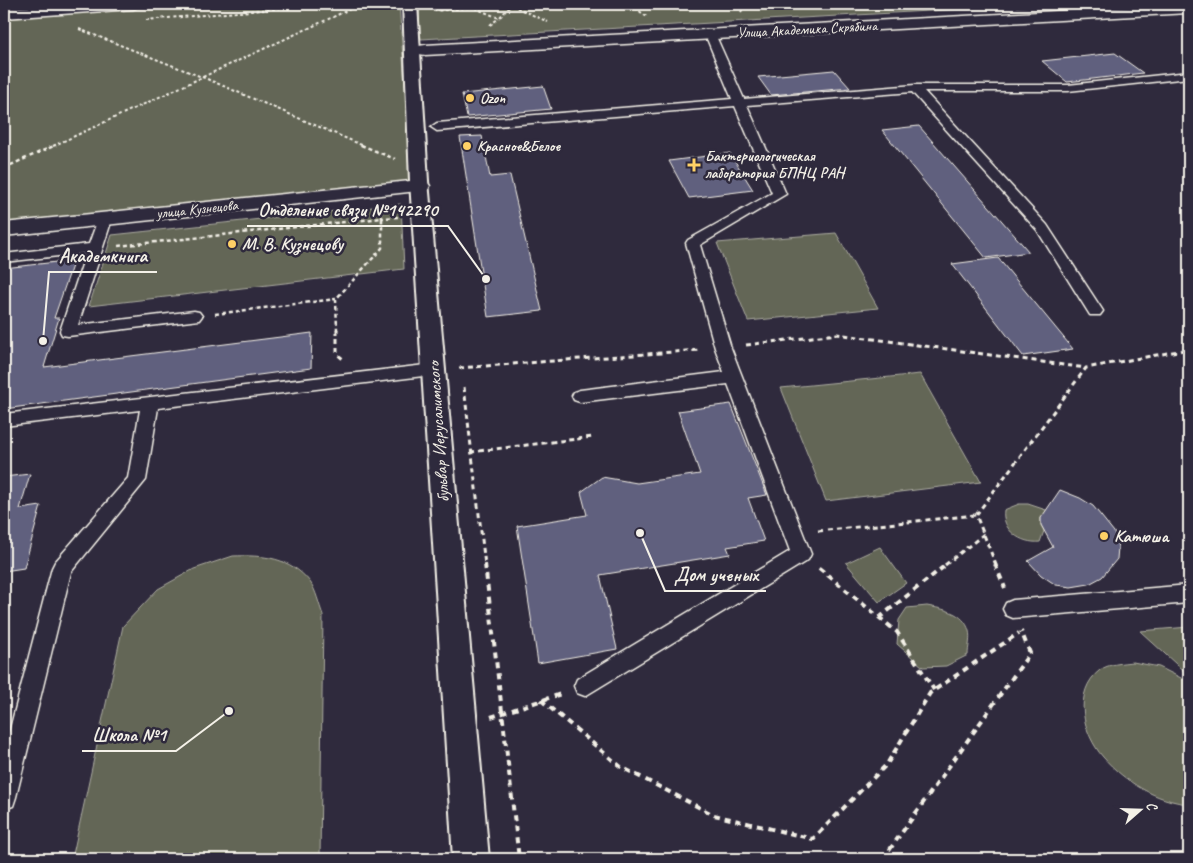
<svg xmlns="http://www.w3.org/2000/svg" width="1193" height="863" font-family="Caveat,sans-serif">
<style>
.green{fill:#636657;stroke:#acaca0}
.building{fill:#61607e;stroke:#f4f1e8}
.lines{fill:none;stroke-linecap:round;stroke-linejoin:round}
.service-casing{stroke:#f4f1e8;stroke-width:3}
.pedestrian-casing{stroke:#f4f1e8;stroke-width:4}
.minor-casing{stroke:#f4f1e8;stroke-width:3}
.path-far3{stroke:#f4f1e8;stroke-width:2;stroke-dasharray:3 2.5;stroke-linecap:butt}
.path-far2{stroke:#f4f1e8;stroke-width:2.5;stroke-dasharray:4 3;stroke-linecap:butt}
.path-far1{stroke:#f4f1e8;stroke-width:3;stroke-dasharray:5 4;stroke-linecap:butt}
.path{stroke:#f4f1e8;stroke-width:4;stroke-dasharray:6 5;stroke-linecap:butt}
.service{fill:#2f2a3d;fill-rule:evenodd}
.pedestrian{fill:#2f2a3d;fill-rule:evenodd}
.minor{fill:#2f2a3d;fill-rule:evenodd}
.poi-dot{fill:#ffd166;stroke:#2f2a3d;stroke-width:2}
.labels{text-anchor:middle;stroke-width:5;stroke-linejoin:round;paint-order:stroke}
.far-street-label{font-size:15px;fill:#f4f1e8;stroke:#2f2a3d}
.far-poi-label{font-size:15px;font-weight:bold;fill:#f4f1e8;stroke:#2f2a3d;text-anchor:start}
.poi-label{font-size:18px;font-weight:bold;fill:#f4f1e8;stroke:#2f2a3d;text-anchor:start}
.street-label{font-size:18px;fill:#f4f1e8;stroke:#2f2a3d}
.leader{fill:none;stroke:#f4f1e8;stroke-width:2}
.callout-dot{fill:#f4f1e8;stroke:#2f2a3d;stroke-width:2}
.callout-label{font-size:19px;text-anchor:middle;font-weight:bold;fill:#f4f1e8;stroke:#2f2a3d;stroke-width:5;stroke-linejoin:round;paint-order:stroke}
</style>
<rect width="100%" height="100%" fill="#2f2a3d"/>
<filter id="ink" filterUnits="userSpaceOnUse"><feTurbulence type="fractalNoise" baseFrequency=".02" numOctaves="2"/><feDisplacementMap in="SourceGraphic" scale="10" xChannelSelector="R" yChannelSelector="G"/><feConvolveMatrix kernelMatrix="1 2 1 2 8 2 1 2 1" color-interpolation-filters="sRGB"/></filter>
<g filter="url(#ink)">
<!-- green -->
<path class="green" d="M190,4H399L411,166L419,181L4,230V19Z
M420,4H1056L421,39L419,21Z
M401,204L404,269L89,306L112,235Z
M836,233L878,308L748,321L717,243Z
M920,374L981,482L826,501L781,388Z
M1019,504H1028L1049,511L1041,518V525L1044,531L1040,542C1021,544 1001,530 1004,510Z
M880,547L906,583L879,602L846,563Z
M233,556C263,555 290,557 310,582C316,590 319,605 323,615L320,859H72L123,626L158,589L194,569Z
M927,606C943,609 964,612 969,631C971,638 968,648 968,655L946,666L923,667L897,644L899,620L907,608Z
M1189,627V676L1140,631Z
M1133,662L1159,667L1189,682V804C1156,801 1125,782 1103,757C1083,734 1072,692 1100,670C1108,664 1123,663 1133,662Z"/>
<!-- building -->
<path class="building" d="M1115,53L1143,73L1067,82L1042,61Z
M834,70L850,88L771,95L758,77Z
M543,86L551,109L467,117L462,94Z
M919,126L1029,252L986,258L882,130Z
M482,136L490,177L510,175L542,311L488,317L460,137Z
M730,153L753,190L689,198L669,161Z
M998,258L1073,349L1023,356L952,264Z
M74,260L54,318H59L44,367L312,333L311,368L4,409V268Z
M731,404L767,495L748,498L764,541L727,547L730,554L600,575L617,649L538,663L517,526L587,515L581,492L602,477L637,483L700,474L678,411Z
M30,474L20,509L41,506L24,568L4,571V477Z
M1060,490L1080,498L1093,506L1114,532L1118,547L1117,559L1102,577L1089,584L1071,587L1056,585L1041,575L1028,561L1053,547L1041,525V518Z"/>
<g class="lines">
<defs>
<path id="service" d="M710,31L715,34L744,99L915,85H1068L1189,72V78L1068,91H924L1047,225L1103,311L1100,315H1090L1037,230L912,92L747,105L786,194L700,245L731,348L811,554L808,560L585,696L577,693L574,686L577,679L790,551L728,384L580,402L574,400L572,396L574,392L580,390L724,372L715,348L686,243L688,240L772,193L735,106L437,131L431,127L437,123L732,99L705,34Z
M105,215L112,219L78,325L194,311L199,312L202,316L199,320L68,336L62,335L60,331L86,253L4,262V254L89,244L98,219Z
M434,364L440,366L442,370L440,374L158,408L146,480L71,572L16,797L13,806L4,809V752L52,568L55,562L128,478L140,410L4,426V414Z
M1189,585V603L1013,618L1006,615L1003,609L1006,603L1013,600Z"/>
<path id="pedestrian" d="M403,4H417L428,181L489,859H453L410,181Z"/>
<path id="minor" d="M70,4H141L138,7L133,9L4,18V8Z
M1189,4V13L425,55L419,54L417,50L419,46L425,45Z
M420,180L427,182L430,186L427,190L4,236V223Z"/>
</defs>
<!-- service casing -->
<use href="#service" class="service-casing"/>
<!-- pedestrian casing -->
<use href="#pedestrian" class="pedestrian-casing"/>
<!-- minor casing -->
<use href="#minor" class="minor-casing"/>
<!-- path-far3 -->
<path class="path-far3" d="M631,4L648,18
M490,6L511,5L548,22
M475,8L499,18L512,4
M433,11L490,6L489,4
M741,12L745,4
M146,20L330,4
M490,25L499,18
M79,29L207,79L364,146
M53,146L361,4"/>
<!-- path-far2 -->
<path class="path-far2" d="M361,145L395,159
M4,168L56,145
M381,209L382,218L398,217
M118,246L382,218V248L336,299L337,330
M215,314L336,299"/>
<!-- path-far1 -->
<path class="path-far1" d="M337,329V354L343,359
M746,345L837,334L1086,368
M459,368L700,350
M464,387L485,565
M470,452L593,437
M818,531L976,515
M945,565L984,534
M996,565L976,515L1086,368L1189,349"/>
<!-- path -->
<path class="path" d="M485,564L519,859
M995,564L1005,588
M819,568L897,632L934,690
M879,618L947,564
M541,700L621,767L714,815L813,839L887,764L930,693L1019,633
M491,717L561,694
M883,859L1030,653L1021,631"/>
<!-- service -->
<use href="#service" class="service"/>
<!-- pedestrian -->
<use href="#pedestrian" class="pedestrian"/>
<!-- minor -->
<use href="#minor" class="minor"/>
</g>
</g>
<!-- markers -->
<g class="poi-dot">
<circle cx="470" cy="98" r="5"/>
<circle cx="467" cy="146" r="5"/>
<path d="M691.5 157.5h5v5h5v5h-5v5h-5v-5h-5v-5h5z"/>
<circle cx="232" cy="244" r="5"/>
<circle cx="1104" cy="536" r="5"/>
</g>
<g class="labels">
<!-- far-street labels -->
<g class="far-street-label">
<text transform="translate(807 29) rotate(-3)" y="5">Улица Академика Скрябина</text>
<text transform="translate(197 209) rotate(-6)" y="5">улица Кузнецова</text>
</g>
<!-- far-poi labels -->
<g class="far-poi-label">
<text x="480" y="103">Ozon</text>
<text x="477" y="151">Красное&amp;Белое</text>
<text x="705" y="161">Бактериологическая<tspan x="705" dy="17">лаборатория БПНЦ РАН</tspan></text>
</g>
<!-- poi labels -->
<g class="poi-label">
<text x="242" y="250">М. В. Кузнецову</text>
<text x="1114" y="542">Катюша</text>
</g>
<!-- street labels -->
<g class="street-label">
<text transform="translate(438 432) rotate(-94)" y="6">бульвар Иерусалимского</text>
</g>
</g>
<!-- callouts -->
<path class="leader" d="M486 279L448 226H247M43 341L49 272H157M640 533L665 591H766M229 711L176 751H82"/>
<g class="callout-dot">
<circle cx="486" cy="279" r="5"/>
<circle cx="43" cy="341" r="5"/>
<circle cx="640" cy="533" r="5"/>
<circle cx="229" cy="711" r="5"/>
</g>
<g class="callout-label">
<text x="348" y="216">Отделение связи №142290</text>
<text x="103" y="262">Академкнига</text>
<text x="716" y="581">Дом ученых</text>
<text x="129" y="741">Школа №1</text>
</g>
<!-- margin -->
<rect width="1193" height="863" fill="none" stroke="#2f2a3d" stroke-width="20"/>
<rect x="10" y="10" width="1173" height="843" fill="none" stroke="#f4f1e8" stroke-width="2" filter="url(#ink)"/>
<!-- north arrow -->
<g transform="translate(1140 810) rotate(70)" stroke="#2f2a3d" stroke-width="4" paint-order="stroke">
<path d="M0-4L9 19L0 12L-9 19Z" fill="#f4f1e8"/>
<text y="-8" font-size="14" font-weight="bold" text-anchor="middle" fill="#f4f1e8">С</text>
</g>
</svg>
